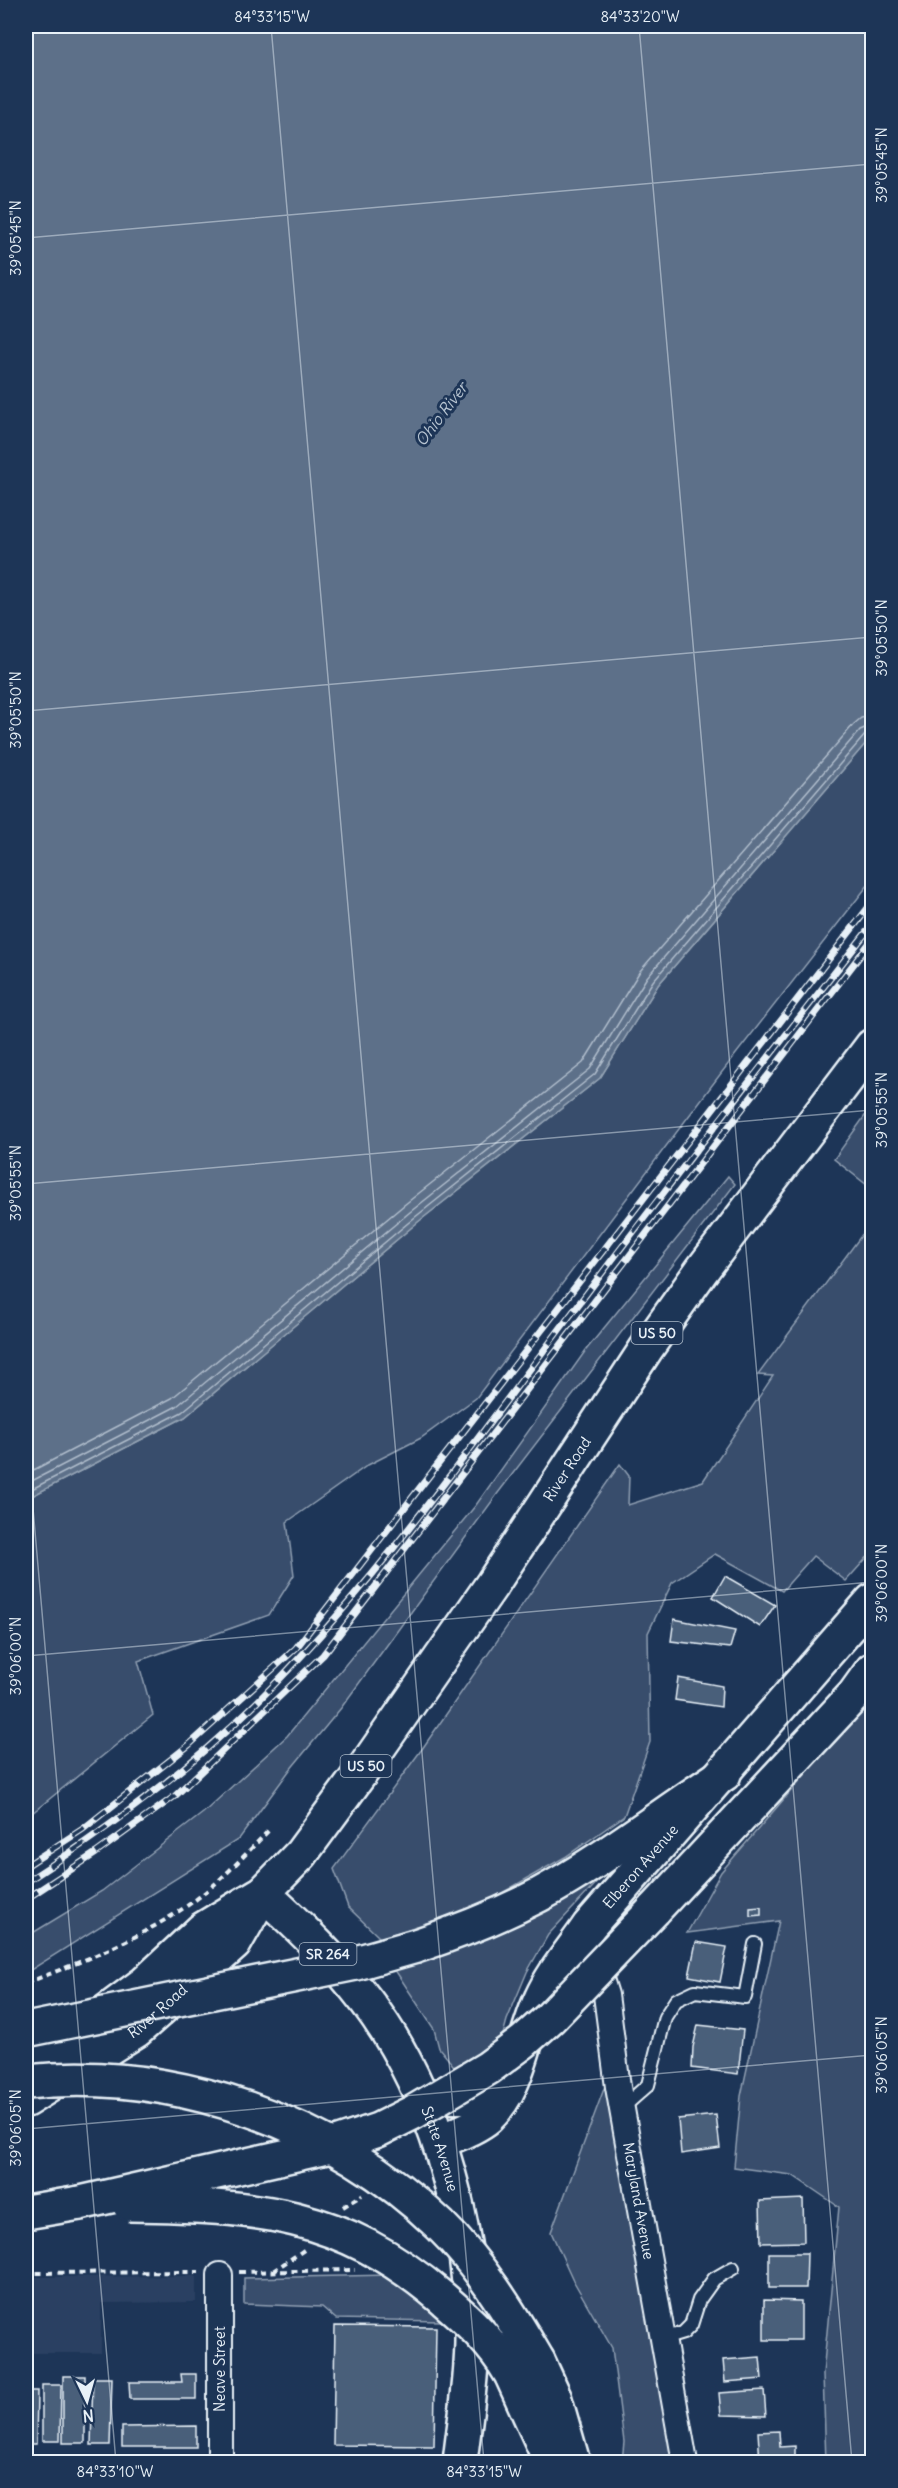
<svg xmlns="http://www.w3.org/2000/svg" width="898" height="2488" font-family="Delius,sans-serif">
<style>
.built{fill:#2a4162}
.green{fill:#374d6c;stroke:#909fb2;stroke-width:1.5}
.water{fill:#5d7089;stroke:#95a4b5;stroke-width:1.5}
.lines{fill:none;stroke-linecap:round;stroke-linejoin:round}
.shore{stroke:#b0bdcc;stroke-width:1.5}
.building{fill:#495e7a;stroke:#e8f1f8;stroke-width:1.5}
.lane-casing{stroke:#e8f1f8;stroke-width:16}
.street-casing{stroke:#e8f1f8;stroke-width:28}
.secondary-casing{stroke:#e8f1f8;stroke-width:38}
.primary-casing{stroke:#e8f1f8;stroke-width:38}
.highway-casing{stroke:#e8f1f8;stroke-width:38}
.path{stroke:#e8f1f8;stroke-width:4;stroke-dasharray:6 4.5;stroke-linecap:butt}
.lane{stroke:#1d3557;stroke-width:12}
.street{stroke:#1d3557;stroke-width:24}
.secondary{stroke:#1d3557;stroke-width:33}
.primary{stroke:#1d3557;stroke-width:33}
.highway{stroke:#1d3557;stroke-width:33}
.rail-casing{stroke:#e8f1f8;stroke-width:7}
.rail{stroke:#1d3557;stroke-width:4.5;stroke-dasharray:14;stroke-linecap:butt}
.primary-bridge-casing{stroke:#e8f1f8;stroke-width:38;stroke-linecap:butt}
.highway-bridge-casing{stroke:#e8f1f8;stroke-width:38;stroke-linecap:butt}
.primary-bridge{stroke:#1d3557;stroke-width:33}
.highway-bridge{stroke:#1d3557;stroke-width:33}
.ticks{fill:none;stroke:#e8f1f8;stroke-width:1.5;stroke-opacity:0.45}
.labels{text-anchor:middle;stroke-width:6;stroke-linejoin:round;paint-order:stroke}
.shield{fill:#1d3557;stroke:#abb9c8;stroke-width:1.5}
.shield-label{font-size:14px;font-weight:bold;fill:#e8f1f8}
.street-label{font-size:15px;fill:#e8f1f8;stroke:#1d3557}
.water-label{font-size:16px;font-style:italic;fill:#b7c4d1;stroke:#1d3557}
.neatline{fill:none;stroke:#e8f1f8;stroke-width:2}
.ticks-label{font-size:15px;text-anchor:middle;fill:#e8f1f8}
</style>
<rect width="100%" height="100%" fill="#1d3557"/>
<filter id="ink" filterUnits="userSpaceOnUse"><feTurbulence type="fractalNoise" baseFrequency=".0167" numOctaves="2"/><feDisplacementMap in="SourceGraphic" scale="12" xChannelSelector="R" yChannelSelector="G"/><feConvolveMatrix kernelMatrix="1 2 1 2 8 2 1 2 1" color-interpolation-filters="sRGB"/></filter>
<g filter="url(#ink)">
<!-- built -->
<path class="built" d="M196,2276V2302L101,2303V2353H26V2277Z"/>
<!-- green -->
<path class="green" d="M872,736V880L722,1072L476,1398L421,1438L368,1465L287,1522L294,1575L269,1615L138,1661L153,1715L26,1818V1499L185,1417L418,1222L600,1078L658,985Z
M872,1106V1189L834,1159Z
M728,1176L735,1184L498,1493L341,1708L289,1771L239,1839L26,1973V1937L102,1891L203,1813L287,1736L476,1505L586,1350Z
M872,1221V1552L846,1581L813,1556L782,1591L715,1554L672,1583L648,1633L650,1742L624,1816L565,1857L479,1906L380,1938L348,1907L334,1869L422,1749L620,1464L629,1476L628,1505L703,1481L773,1376L758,1375Z
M872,1697V2462H826L823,2374L839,2207L792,2175L734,2167L741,2096L779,1921L687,1933L721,1872Z
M598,1869L603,1876L548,1935L527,1972L507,2020L501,2042L457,2070L439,2048L434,2029L393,1967L452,1951Z
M605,2086L673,2462H622L624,2442L612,2348L573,2280L551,2232Z
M439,2274L441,2321L336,2319L322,2307L244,2304V2278Z"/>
<!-- water -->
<path class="water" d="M26,26H872V736L658,985L600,1078L418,1222L185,1417L26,1499Z"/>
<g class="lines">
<!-- shore -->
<path class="shore" d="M26,1474L172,1398L404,1205L583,1063L640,971L854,724L861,718L872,716
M26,1484L177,1406L410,1212L590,1069L647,977L860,730L872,725
M26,1492L182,1412L414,1218L595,1074L653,981L865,735L872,733"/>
</g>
<!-- building -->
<path class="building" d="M725,1576L775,1605L760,1627L713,1597Z
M674,1619L735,1631L730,1648L671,1641Z
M678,1678L722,1686L721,1707L675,1700Z
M761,1907V1915L750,1916V1908Z
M696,1942L727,1947L720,1982L689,1976Z
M698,2025L743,2030L738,2074L692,2068L693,2047Z
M716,2115L720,2148L681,2154L678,2119Z
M803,2199L804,2242L761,2243L760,2201Z
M769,2253H807L806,2288H769Z
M764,2300L801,2301V2340H764Z
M335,2326L436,2327L434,2446L333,2445Z
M760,2357L762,2379L725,2382L723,2360Z
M181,2374H196V2399H130L129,2382H182Z
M63,2376H85V2443H63Z
M93,2378H112L110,2445H91Z
M42,2385H61L60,2441H42Z
M764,2390L766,2416L721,2415L719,2393Z
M26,2391H37L36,2444H26Z
M196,2426V2447H122V2427Z
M779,2431L780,2447L795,2446V2462H760L758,2432Z"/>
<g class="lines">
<defs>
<path id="lane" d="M622,2108L648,2085L665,2017L676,2000L695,1991L745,1997L755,1944
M663,2339L683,2333L691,2325L699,2300L714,2279L733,2268"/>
<g id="street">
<path id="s1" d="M587,1960L601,1979L606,1995L618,2087L685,2462"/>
<path d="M220,2462V2275"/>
</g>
<g id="secondary">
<path id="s2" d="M439,2142C454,2135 475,2128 488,2117C520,2087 523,2037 541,1999C553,1972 573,1950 589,1926L872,1601"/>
</g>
<g id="primary">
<path id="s3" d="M263,1893C300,1927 336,1961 367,2002C433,2089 469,2217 472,2326C473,2372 465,2418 460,2462"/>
<path d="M654,1910L854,1695L872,1670"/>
<path d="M26,2071L145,1983L203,1929L259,1895"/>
<path d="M427,2096L485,2097L506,2093"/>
<path id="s4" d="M26,2100L137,2030L234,1944L263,1893L301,1854L365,1767L493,1583L646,1349L702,1270L872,1046"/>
<path d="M26,2212L80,2203"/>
<path d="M511,2374L551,2462"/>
</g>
<path id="highway" d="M416,1946C458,1932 499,1916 539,1895C604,1860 662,1814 724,1774
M538,2361L554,2396L573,2462"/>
</defs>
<!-- lane casing -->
<use href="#lane" class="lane-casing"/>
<!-- street casing -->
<use href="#street" class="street-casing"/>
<!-- secondary casing -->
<use href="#secondary" class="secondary-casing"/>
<!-- primary casing -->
<use href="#primary" class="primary-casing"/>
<!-- highway casing -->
<use href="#highway" class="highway-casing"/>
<!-- path -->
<path class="path" d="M26,1983C84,1961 142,1938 194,1901C222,1880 246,1854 270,1829
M343,2207L362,2195
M273,2271L304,2250
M239,2272L355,2270
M26,2273L199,2272"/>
<!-- lane -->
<use href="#lane" class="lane"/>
<!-- street -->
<use href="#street" class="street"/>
<!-- secondary -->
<use href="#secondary" class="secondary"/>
<!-- primary -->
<use href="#primary" class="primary"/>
<!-- highway -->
<use href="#highway" class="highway"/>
<defs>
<path id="rail" d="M26,1866L83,1829L189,1745L296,1648L872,903
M26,1882C106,1830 186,1772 255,1704C374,1586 471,1446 572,1313C670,1182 771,1054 872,925
M26,1899L96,1853L175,1796L323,1655L872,940"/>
</defs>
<!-- rail casing -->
<use href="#rail" class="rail-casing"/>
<!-- rail -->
<use href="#rail" class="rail"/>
<defs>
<path id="primary-bridge" d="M80,2203L327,2147L378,2130L414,2112L488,2068L523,2042L550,2018L654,1910
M129,2204C256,2206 340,2211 441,2297C468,2320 493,2343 511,2374"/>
<path id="highway-bridge" d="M26,2030L356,1963L416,1946
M26,2082C173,2066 333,2122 440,2225C480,2264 510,2313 538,2361"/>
</defs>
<!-- primary-bridge casing -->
<use href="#primary-bridge" class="primary-bridge-casing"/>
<!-- highway-bridge casing -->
<use href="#highway-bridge" class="highway-bridge-casing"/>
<!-- primary-bridge -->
<use href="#primary-bridge" class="primary-bridge"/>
<!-- highway-bridge -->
<use href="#highway-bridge" class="highway-bridge"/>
</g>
</g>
<!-- ticks -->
<path class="ticks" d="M271,26L484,2462M639,26L852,2462M26,238L872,164M26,711L872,637M26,1184L872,1110M26,1428L116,2462M26,1656L872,1582M26,2129L872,2055"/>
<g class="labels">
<!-- shield labels -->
<g class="shield">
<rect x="631.5" y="1322" width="51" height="22" rx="4.5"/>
<rect x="340.5" y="1755" width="51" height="22" rx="4.5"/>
<rect x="299.5" y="1943" width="57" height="22" rx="4.5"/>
</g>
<g class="shield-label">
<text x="657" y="1338">US 50</text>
<text x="366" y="1771">US 50</text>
<text x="328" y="1959">SR 264</text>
</g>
<!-- street labels -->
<g class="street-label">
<text dy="5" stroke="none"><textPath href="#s4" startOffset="842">River Road</textPath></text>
<text dy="5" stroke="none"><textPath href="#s2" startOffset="352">Elberon Avenue</textPath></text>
<text dy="5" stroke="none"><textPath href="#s4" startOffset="159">River Road</textPath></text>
<text dy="5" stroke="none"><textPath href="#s3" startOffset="316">State Avenue</textPath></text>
<text dy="5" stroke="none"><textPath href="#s1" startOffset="249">Maryland Avenue</textPath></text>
<text transform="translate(220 2369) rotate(-90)" y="5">Neave Street</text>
</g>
<!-- water labels -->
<g class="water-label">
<text transform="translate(441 414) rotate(-53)" y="6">Ohio River</text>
</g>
</g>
<!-- margin -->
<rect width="898" height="2488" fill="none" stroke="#1d3557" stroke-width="66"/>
<!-- north arrow -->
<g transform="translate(87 2401) rotate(175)" stroke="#1d3557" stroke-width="4.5" paint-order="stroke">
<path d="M0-4.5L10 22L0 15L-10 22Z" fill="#e8f1f8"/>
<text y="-9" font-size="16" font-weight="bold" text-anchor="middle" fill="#e8f1f8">N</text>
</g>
<rect x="33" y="33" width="832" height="2422" class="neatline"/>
<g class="ticks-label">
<text x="272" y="22">84°33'15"W</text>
<text x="640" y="22">84°33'20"W</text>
<text transform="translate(882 165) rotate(-90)" y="5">39°05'45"N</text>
<text transform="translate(16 238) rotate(-90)" y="5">39°05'45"N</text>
<text transform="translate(882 638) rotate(-90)" y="5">39°05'50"N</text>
<text transform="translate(16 710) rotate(-90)" y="5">39°05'50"N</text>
<text transform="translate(882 1110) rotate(-90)" y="5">39°05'55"N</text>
<text transform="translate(16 1183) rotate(-90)" y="5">39°05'55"N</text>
<text transform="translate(882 1583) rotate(-90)" y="5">39°06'00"N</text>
<text transform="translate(16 1656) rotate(-90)" y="5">39°06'00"N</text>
<text transform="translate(882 2055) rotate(-90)" y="5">39°06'05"N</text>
<text transform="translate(16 2128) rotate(-90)" y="5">39°06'05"N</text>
<text x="115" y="2477">84°33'10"W</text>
<text x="484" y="2477">84°33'15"W</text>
</g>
</svg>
